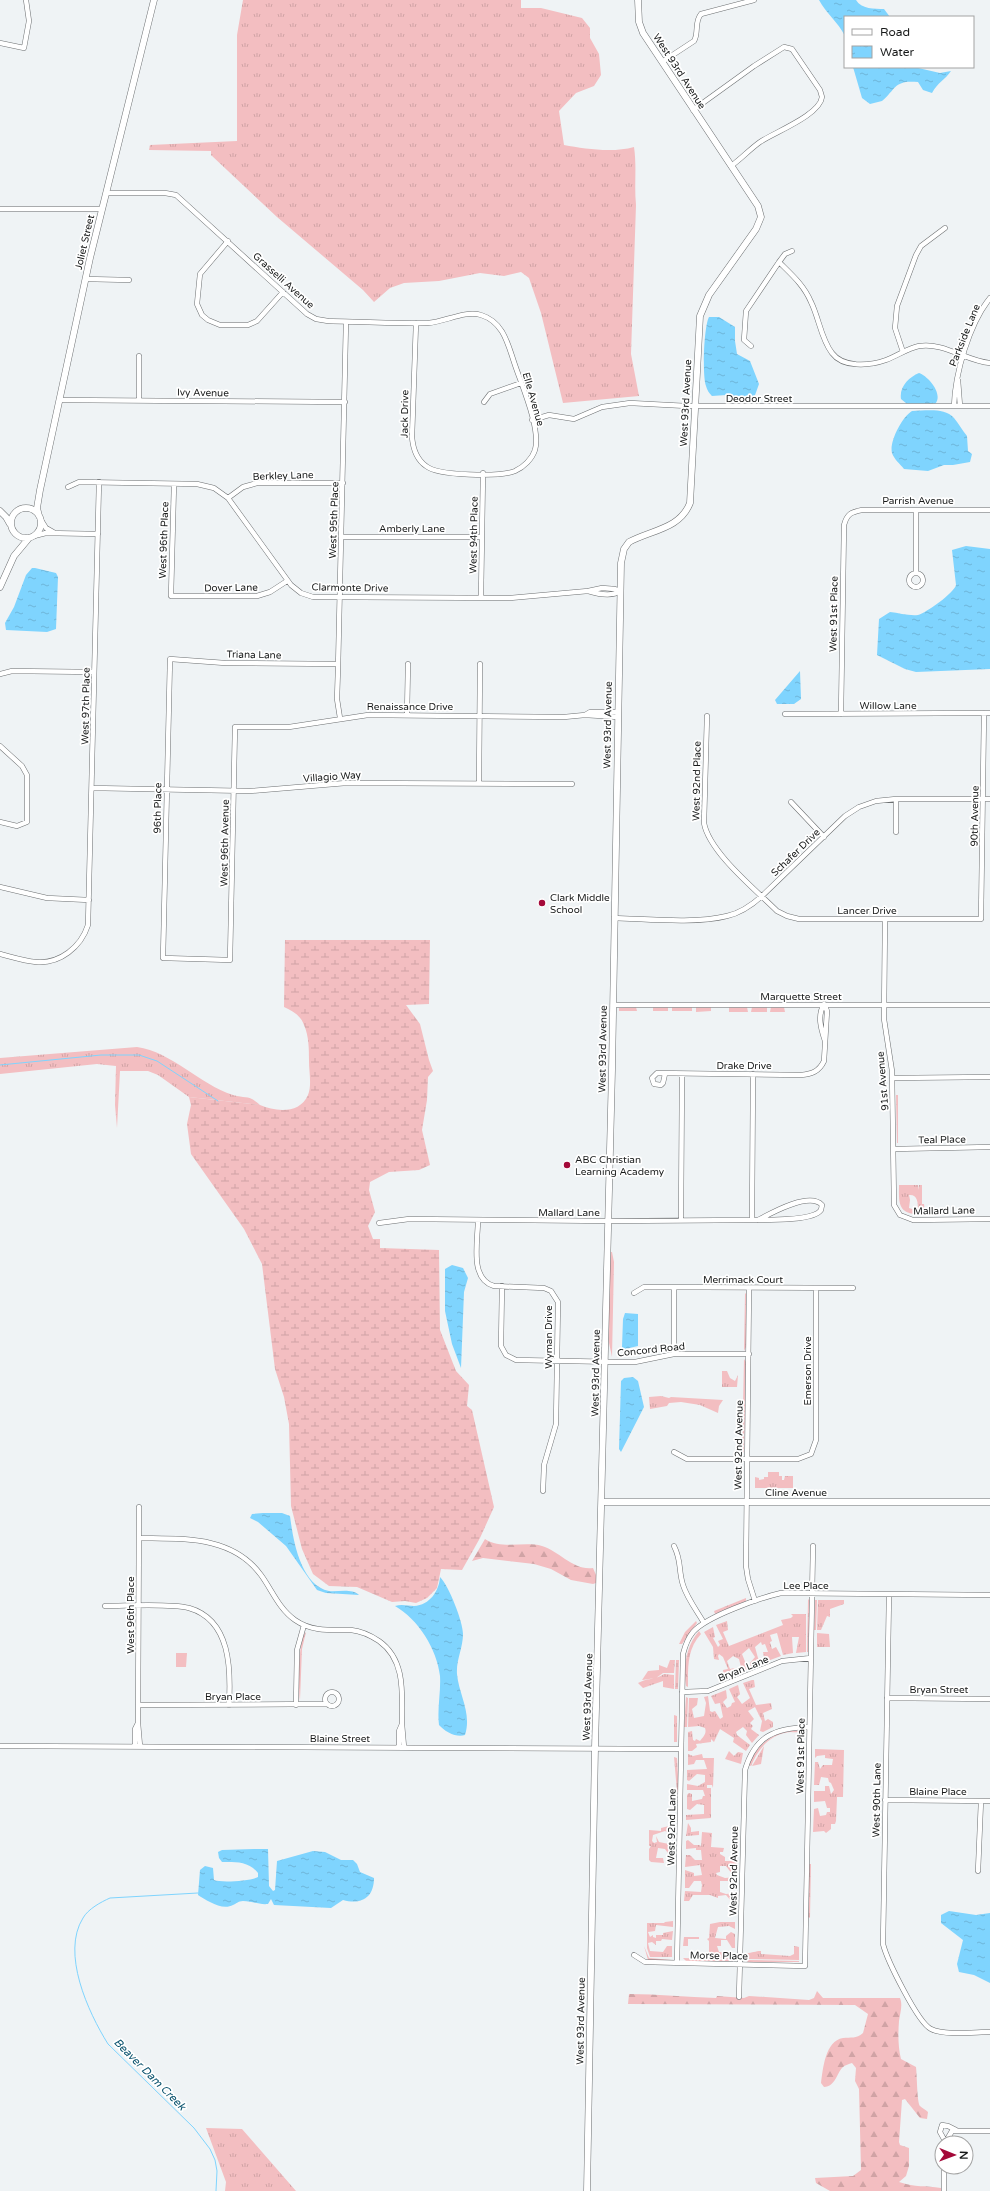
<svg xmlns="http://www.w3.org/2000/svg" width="990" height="2191" font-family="'Varela Round',sans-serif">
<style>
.grass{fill:url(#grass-tufts)}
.forest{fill:url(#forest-firs)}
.wetland{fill:url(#wetland-marsh)}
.park{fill:#f3bec1}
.water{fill:url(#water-ripples)}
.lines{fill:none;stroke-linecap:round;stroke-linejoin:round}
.stream{stroke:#7fd4fe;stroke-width:1}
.street-casing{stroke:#6c6f71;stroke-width:5.5}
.secondary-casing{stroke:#6c6f71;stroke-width:7}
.street{stroke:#fff;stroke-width:4.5}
.secondary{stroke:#fff;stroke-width:6}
.poi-dot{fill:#a40939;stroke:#fff;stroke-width:1.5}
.labels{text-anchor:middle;stroke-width:3.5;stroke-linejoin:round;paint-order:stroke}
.street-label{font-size:10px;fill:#181a1a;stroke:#fff}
.poi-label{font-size:10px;fill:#181a1a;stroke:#fff;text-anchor:start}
.water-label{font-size:11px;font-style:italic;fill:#09526d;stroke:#fff}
</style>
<defs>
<pattern id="grass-tufts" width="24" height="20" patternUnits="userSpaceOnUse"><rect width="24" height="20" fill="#f3bec1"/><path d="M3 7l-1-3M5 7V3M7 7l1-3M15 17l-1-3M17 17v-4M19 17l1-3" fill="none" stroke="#d0a3a5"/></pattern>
<pattern id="forest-firs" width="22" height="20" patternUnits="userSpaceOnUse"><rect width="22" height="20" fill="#f3bec1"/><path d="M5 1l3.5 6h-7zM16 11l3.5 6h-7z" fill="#d0a3a5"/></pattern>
<pattern id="wetland-marsh" width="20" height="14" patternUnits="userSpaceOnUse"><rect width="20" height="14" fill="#f3bec1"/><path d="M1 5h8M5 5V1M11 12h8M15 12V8" fill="none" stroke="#d0a3a5"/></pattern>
<pattern id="water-ripples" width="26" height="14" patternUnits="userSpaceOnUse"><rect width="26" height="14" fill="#7fd4fe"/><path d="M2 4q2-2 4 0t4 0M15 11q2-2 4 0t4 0" fill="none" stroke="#6db5d9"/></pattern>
</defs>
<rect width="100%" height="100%" fill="#eff3f5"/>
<!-- grass -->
<path class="grass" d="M243,0H521V8H541L582,18L590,28V38L599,54L601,75L594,86L576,93L559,111L564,145C585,149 613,153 634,147C637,167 634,185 636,205L631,354L639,396L563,403L541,313L529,278L521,272L504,276L480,273L439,281L404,283L390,288L374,302L363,290L277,217L211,155V151L149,150L150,145L237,141V35Z
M636,1007L637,1011H619V1008Z
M653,1007H668V1011H653Z
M672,1007H692V1011H672Z
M696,1007H711V1011L696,1012Z
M729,1007H747L748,1012H729Z
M752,1007H767V1012H751Z
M771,1007H784L785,1012H770Z
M137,1047C172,1052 199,1084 233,1095C246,1099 248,1094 260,1105L189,1097L158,1075L148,1071H120L117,1128L115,1105L116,1066L97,1064L0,1074V1058Z
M896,1095H898V1143H897Z
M899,1185H918L919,1190V1185H922V1204H924L925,1214H918C918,1206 919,1194 909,1195L910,1200L909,1208L915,1210V1214C897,1213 899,1199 899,1185Z
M610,1252H612L614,1262L612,1357L608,1338Z
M745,1293L746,1294V1347L744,1351Z
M744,1359L746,1362L744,1452L742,1453Z
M722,1371H727L730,1378L735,1381L738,1375L737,1387H722Z
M661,1396L669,1398L671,1397L723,1400L719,1406L718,1413L700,1405L681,1402L669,1403L667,1406L650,1409L649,1397Z
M768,1472H779V1476H782V1480H784L785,1476H793V1488H755V1477L759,1478V1480L764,1479V1477H768Z
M746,1598V1601L715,1614L714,1611Z
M808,1599L810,1601L808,1652H807Z
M815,1600H817L816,1630H814Z
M818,1600H844V1604L830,1609V1617L827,1616L821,1630H817Z
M791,1614H806V1652L796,1653L799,1637H792L793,1653L783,1655L777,1633L770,1635L772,1641L770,1642L772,1649L776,1647L781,1656L765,1662L763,1652H768L765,1644L762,1645L761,1642L755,1647L758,1658L762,1663L751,1667L750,1663L755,1657L749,1648L742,1654L748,1669L742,1671L739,1659L733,1656L727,1661L730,1669L735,1668L738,1673L724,1677L723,1670L728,1669L723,1657L719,1654L718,1656L719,1660L714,1659L713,1647L704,1632L713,1627L715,1637L713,1638L718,1647L720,1645L718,1641L723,1639L716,1625L727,1621L728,1630L723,1632L729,1646L783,1625L781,1620L791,1618L793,1616Z
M696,1621L697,1623L682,1644H679L685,1632Z
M699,1631L701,1634C687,1649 688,1667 688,1687L686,1686C683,1667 686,1646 699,1631Z
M306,1632L302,1649L300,1700C298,1689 298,1638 306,1632Z
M817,1633L829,1634L830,1647H817Z
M670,1660H675L674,1673H663L656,1678L642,1680L648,1671L659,1670V1665L667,1668Z
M676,1660H679L678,1689H675Z
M664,1674L674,1675V1689L663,1687V1681L643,1688L638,1683C647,1678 655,1680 664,1674Z
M752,1680H754L755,1687L749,1689L756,1705L771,1703L772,1709L763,1713L765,1721L768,1719L773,1722V1727L763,1732L760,1731L762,1721L755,1707L748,1711L754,1719L750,1723L753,1726L751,1729L759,1735L752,1743L746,1735L747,1731L743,1727L736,1732L737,1735L750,1745L746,1751L733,1742L734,1738L720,1729L714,1742L711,1739V1742L696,1744L697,1747L692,1751H688V1732L692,1731L693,1740L695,1741L696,1739L700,1741C703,1737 707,1734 705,1728L699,1726L688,1727L689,1698H698L697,1705L692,1709L694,1718L704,1716L706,1703L704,1697L708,1696L710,1711L712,1712L715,1711L720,1719L723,1717L720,1703L715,1704L711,1696L726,1690L727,1698L723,1702L727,1708L731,1706L732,1703L735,1702L729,1689L738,1685L740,1694L737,1697L742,1704L750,1698L743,1683Z
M686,1697L688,1698L687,1727H684Z
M674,1715L677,1716V1742H674Z
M790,1730L804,1731C801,1733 795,1732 790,1732C770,1734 758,1749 751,1766L749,1765C756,1746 770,1735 790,1730Z
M764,1746L761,1764L752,1766Z
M815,1749L844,1750L843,1797H837L836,1821L835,1824H831V1829L826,1833L824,1831L813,1832L814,1809L818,1808L820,1816L826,1815L827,1812H830V1808H827L825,1801L814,1802V1791H825V1786H829L831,1794L834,1790L831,1783L829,1782L828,1778L821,1777L819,1785H814L815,1762H818L820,1769L823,1765H832L833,1759L825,1758V1755L817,1756L815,1758Z
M729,1751L734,1756L738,1752L743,1753L741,1764L725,1759Z
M688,1754L693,1756L702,1754L703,1758H714L713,1788L712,1785H707V1788H711V1818L686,1820V1815L704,1814V1805L697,1804L690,1810L687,1809V1795L689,1793L692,1794V1801L702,1799L703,1796H705L703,1790H687V1784L698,1786L705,1782V1775L697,1774L689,1781L687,1780V1770L707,1769L704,1760H696L694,1764L688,1765Z
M674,1757L677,1758L679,1792H677Z
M671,1823H675V1838L670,1839L671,1836L667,1835V1832L665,1831L653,1835L652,1841L654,1843L657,1842L656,1836L659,1842L674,1845V1854L670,1856L665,1849L658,1848L656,1858H663L664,1863L651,1862L649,1860V1849L651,1846H649V1830L661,1831V1828L669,1826Z
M688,1823L691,1828V1832L699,1831V1835L686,1836Z
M702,1832L712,1833L711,1847L724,1848L723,1852H720V1854L725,1857V1861H737L735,1874H732L726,1866H720V1872L716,1873L717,1875L725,1878L736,1877V1887H732L728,1881H720V1892L726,1894L736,1893V1901L732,1902L726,1895L718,1896V1898L710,1895H693L689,1901H684L685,1891L701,1892L702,1885L701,1881H694L689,1888H685V1870L694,1873V1876L702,1875L700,1865L685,1867L686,1855H690L695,1860H702L701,1850H696V1848L686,1849V1841L688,1840L694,1845H700L701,1847Z
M809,1864H811L810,1918L808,1917Z
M673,1921V1927L656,1925L655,1931L648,1932L650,1937L653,1935V1937L656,1938V1935H663V1933L673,1931L672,1940L662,1939L661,1941H656V1945L652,1942L648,1943L650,1951L663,1952L667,1946H672V1957H650L647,1948V1923H664L665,1922Z
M720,1922H735V1929L729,1926L718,1927L715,1938L726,1939V1936L731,1932L735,1934V1948H732L727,1940H721V1946H717L719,1952L735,1953L734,1959L709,1958V1941L707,1939L709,1938L710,1924Z
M684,1937H699V1939H688V1946H683Z
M644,1946L649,1958L672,1960H648Z
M794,1946L799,1947V1960L746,1959V1953C753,1953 755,1951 761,1951V1954L790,1956L794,1954Z
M683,1958L735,1960V1961H686Z
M746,1960L799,1961V1962H748Z
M206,2128L242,2129L296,2191H225L226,2182Z"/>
<!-- forest -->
<path class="forest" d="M485,1539C502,1550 524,1541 542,1546C559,1551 574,1571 593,1568L596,1575V1583L593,1584L571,1580L551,1569L534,1564L483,1558L472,1561Z
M817,1991L823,1998H900C903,2005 900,2013 899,2021C898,2033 898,2047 901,2059L916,2067C917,2075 917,2103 920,2106C922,2108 926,2110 928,2112L927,2119L920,2118L905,2099L902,2100L899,2142L900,2145L909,2148V2166L906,2176L899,2182C916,2188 925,2185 941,2188V2191H830L816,2183L815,2178L853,2176L861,2170L859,2089L855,2081L856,2068L852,2063C849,2064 845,2065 843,2067C836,2074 836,2086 824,2087L821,2083C823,2069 825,2041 843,2038C851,2037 856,2039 863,2033L868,2014L855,2005L628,2004L629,1994C658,1994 687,1997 716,1998L717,1996L744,1998L749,1996L809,2000L814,1998Z"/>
<!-- wetland -->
<path class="wetland" d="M285,940H430L429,1004L406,1005L420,1024L429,1060L433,1071L428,1077L427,1100L422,1130L430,1165L419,1170L389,1172L370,1182L369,1190L375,1212L368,1226L373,1239H380V1248L439,1250L440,1330L456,1371L469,1385L467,1406L472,1410L494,1507L480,1538L462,1570L441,1569L437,1588L427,1598L416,1603L405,1601L392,1602L357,1587L329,1586L313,1574L302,1549L291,1506L289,1424L284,1397L275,1369L262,1264L244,1229L191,1154L187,1124L191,1105L189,1097L260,1105C276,1112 300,1114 308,1095C312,1085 309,1072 309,1061C309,1050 309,1036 304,1025C301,1016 293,1011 284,1007Z"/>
<!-- park -->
<path class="park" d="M176,1653H187L186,1667H176Z"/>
<!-- water -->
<path class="water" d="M819,0H856C861,9 875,9 884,9L890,17H845V36C838,22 826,13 819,0Z
M853,67H914L940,73L951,71C945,80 938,82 932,93L923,90L918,82C894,80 897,88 882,101L870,104L862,98Z
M709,317H719L735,327V341L737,354L750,361L759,384L754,398L726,395L712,396C709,393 707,390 706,386C702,375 704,326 709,317Z
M919,373C928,376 944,394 935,404H907L901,399C899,387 909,377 919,373Z
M912,411C925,411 944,407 954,418C959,424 962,430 967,436L968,451L972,454L970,462L953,465H944L928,471L904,469C900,464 894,459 892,453C889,442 902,417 912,411Z
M966,546L990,549V669L916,672L905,669L877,655L879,619L890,612C899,613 909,616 918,615C926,613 954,593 956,585L952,550Z
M35,568L56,573L58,577L56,629L47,632L6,630L5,623L14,607L26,575L32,568Z
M800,671L801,699L794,704H777L775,700Z
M452,1265L463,1268L468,1278L464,1292L461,1368L452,1344L445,1311V1269Z
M625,1313L638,1314V1346L625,1349L622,1347L623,1319Z
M633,1377L638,1381L644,1407L621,1452L619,1449L621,1381L624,1378Z
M263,1513H282L290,1516C293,1539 300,1585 329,1591C339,1592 351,1588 359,1595L326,1593L317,1590L286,1546L258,1522L250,1518L252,1514Z
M440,1577C449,1586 463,1622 463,1634C463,1648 456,1660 457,1674C459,1695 472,1713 465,1735C457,1738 445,1732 439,1725C437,1709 441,1692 440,1676C437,1649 418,1619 395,1606C402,1604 408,1606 414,1606C430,1605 439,1591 440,1577Z
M254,1849H268L269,1886L273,1891L275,1890L277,1861L313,1851L325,1852L341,1860H353L357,1864L360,1872L374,1878C374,1898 361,1905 343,1900L331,1908L274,1905L271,1899L268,1904C259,1905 252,1901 243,1901C238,1901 236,1904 233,1905C222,1911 206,1900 198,1895L200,1870L205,1866L213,1868L214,1880C221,1883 251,1881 258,1877V1873C249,1861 235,1862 222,1862L219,1858L218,1852L222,1850Z
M949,1911L976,1915L990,1913V1983L974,1975L959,1972L957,1964L963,1940L941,1923V1915Z"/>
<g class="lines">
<!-- stream -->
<path class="stream" d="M0,1065L101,1055H139L157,1061L218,1101
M198,1893L110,1898C101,1902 88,1909 83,1918C61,1953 88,2012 108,2044L194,2128L210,2149L215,2160L217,2171L216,2191"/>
<defs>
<path id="street" d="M0,43L24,48L29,21L26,0
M662,62L694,41C699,33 694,22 701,14L754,0
M693,110L754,66L784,47L792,49L820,90L822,97C820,115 775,132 760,142C750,149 741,159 731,166
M106,193H165L176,195L307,314L316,319L328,321C361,322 395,324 428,323C445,322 465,310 481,315C504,322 508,345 515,365C522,386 541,429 535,450C532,459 524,467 515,471C500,477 438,476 426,466C416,459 413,449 412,437L416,323
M0,209H102
M228,241L200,274L197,304L202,315L208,320L220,325H248L257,321L283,292
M779,262C791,274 804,285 811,302C819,318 821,339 832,353C843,368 869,366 886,360C897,356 908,348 919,346C944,342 966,361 990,363
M86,279L129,280
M751,346L744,340L746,311L779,262L785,254L792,251
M903,352L895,328L897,306L916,255L921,246L945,228
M958,380L960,406
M60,400L345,402
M139,400V356
M484,402L490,394L521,383
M954,406C955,374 969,324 990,298
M532,420L549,415L574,419L602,407L630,403L687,406H990
M174,484L171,596H257L270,592L287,581
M68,487L79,482L197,484L214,488L228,498L291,585L301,593L313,597L510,598L588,591L602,588L615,589L620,591
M228,498L243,487L257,483H343
M41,520L46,528L53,532
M34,536L46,533L98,534
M341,537H482
M916,573V510
M909 580a7 7 0 1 1 14 0a7 7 0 1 1-14 0Z
M588,591C598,594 612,597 620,591
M481,597L483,473
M338,664L225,663L170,659L163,958L230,960L235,727H289L368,715L564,717L585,715L618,717
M0,674L12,671L94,672
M785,714L990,713
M841,714L844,525C847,514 851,512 862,510H990
M407,715L408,664
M585,715L590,712H618
M707,716L704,823C709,852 756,890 777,911L787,916L799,919H981L984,713
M340,718L337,699L338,669L346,322
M0,746L22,766L27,775V822L17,826L0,822
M479,783L480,664
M92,788L250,791L346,783L572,784
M791,802L824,837
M896,832V799
M0,887L47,898L89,900
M614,918C648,919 695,924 727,916C741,913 752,905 762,896L845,816L859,807L876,801L896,799H990
M885,919L884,1019L892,1071L894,1205L900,1215L913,1220L990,1219
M0,954C12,957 24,961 36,962C60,964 81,947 88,925L99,482
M824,1004C817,1016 821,1029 825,1041
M613,1005H990
M665,1074L663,1083L661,1085L654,1084L652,1078L657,1073L801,1075C811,1074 819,1072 824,1061L827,1011L824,1004
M892,1078L990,1077
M894,1149L990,1147
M478,1220C478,1241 469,1279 494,1286L544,1288L551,1291L558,1302L556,1424L544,1465L543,1491
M681,1220L682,1074
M752,1220L753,1074
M379,1223L409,1219L609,1221L753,1220C767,1220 814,1221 821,1210L822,1205C810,1191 771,1213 758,1220
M502,1286L501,1346L506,1355L516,1360L617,1362H635L674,1354H749
M749,1288L746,1566L748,1579L755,1601
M634,1293L644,1287L853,1288
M674,1354V1288
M674,1452L687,1459H798L811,1454L816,1440V1288
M139,1507L138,1723L140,1746
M139,1538C182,1539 232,1535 261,1575C272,1590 279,1609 295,1620C312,1632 331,1630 351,1630C361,1631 370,1635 379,1641C406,1660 402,1694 402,1724L399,1731V1747
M674,1546C682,1562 678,1569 683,1585C687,1598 697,1611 704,1623
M889,1595L883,1944C887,1960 918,2023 931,2029C945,2036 975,2032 990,2032
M105,1606C128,1606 169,1603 189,1608C231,1620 231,1670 229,1705
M682,1692L708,1691L782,1661L811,1658
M325 1699a7 7 0 1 1 14 0a7 7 0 1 1-14 0Z
M887,1698L990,1699
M138,1705L327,1704
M296,1705L297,1650L304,1625
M402,1724L404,1747
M0,1746L681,1749
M135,1746V1729L138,1723
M885,1800L990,1801
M978,1871L981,1801
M634,1955L645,1962L805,1966L813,1546
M677,1963L683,1654C685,1646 688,1638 693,1632C707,1616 760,1598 781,1593L990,1595
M739,1997L745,1770C755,1736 775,1728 809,1727
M945,2141L940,2132L942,2125L948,2126L956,2130
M945,2143L952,2131H990
M944,2191V2167"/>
<path id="secondary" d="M11 523a15 15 0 1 1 30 0a15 15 0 1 1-30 0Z
M0,511L6,517L10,524
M39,516L37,508L40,490L90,258L154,0
M0,587L14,556L29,538
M602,1502H990
M587,2191L595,1748L612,1070L621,563L624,549L629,542C651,530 680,529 690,503L700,316L709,295L756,229L761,217L758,206L643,33L639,22L638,0"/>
</defs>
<!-- street casing -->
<use href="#street" class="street-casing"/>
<!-- secondary casing -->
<use href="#secondary" class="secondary-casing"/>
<!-- street -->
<use href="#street" class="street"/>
<!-- secondary -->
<use href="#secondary" class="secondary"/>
</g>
<!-- markers -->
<g class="poi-dot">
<circle cx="542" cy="903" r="4"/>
<circle cx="567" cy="1165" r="4"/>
</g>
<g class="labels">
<!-- street labels -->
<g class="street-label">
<text transform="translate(680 71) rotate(57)" y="4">West 93rd Avenue</text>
<text transform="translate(84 242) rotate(-77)" y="4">Joliet Street</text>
<text transform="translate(284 280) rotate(42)" y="4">Grasselli Avenue</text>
<text transform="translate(964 335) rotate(-68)" y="4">Parkside Lane</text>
<text transform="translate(203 392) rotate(1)" y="4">Ivy Avenue</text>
<text x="759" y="402">Deodor Street</text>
<text transform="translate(534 399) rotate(74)" y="4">Elle Avenue</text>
<text transform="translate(685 403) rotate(-87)" y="4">West 93rd Avenue</text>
<text transform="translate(404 414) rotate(-89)" y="4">Jack Drive</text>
<text transform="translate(283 475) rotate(-2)" y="4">Berkley Lane</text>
<text x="918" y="504">Parrish Avenue</text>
<text transform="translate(333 520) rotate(-88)" y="4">West 95th Place</text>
<text x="412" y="532">Amberly Lane</text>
<text transform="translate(473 535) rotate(-89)" y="4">West 94th Place</text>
<text transform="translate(163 540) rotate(-88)" y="4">West 96th Place</text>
<text transform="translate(231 587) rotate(-1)" y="4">Dover Lane</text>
<text transform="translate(350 587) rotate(1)" y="4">Clarmonte Drive</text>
<text transform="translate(833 614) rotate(-89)" y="4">West 91st Place</text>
<text transform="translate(254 654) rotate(1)" y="4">Triana Lane</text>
<text x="888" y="709">Willow Lane</text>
<text transform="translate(85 706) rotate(-89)" y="4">West 97th Place</text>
<text x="410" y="710">Renaissance Drive</text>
<text transform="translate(607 725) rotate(-89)" y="4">West 93rd Avenue</text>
<text transform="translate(332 776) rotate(-4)" y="4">Villagio Way</text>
<text transform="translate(696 781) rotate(-89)" y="4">West 92nd Place</text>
<text transform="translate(157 808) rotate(-89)" y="4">96th Place</text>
<text transform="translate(974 816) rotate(-89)" y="4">90th Avenue</text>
<text transform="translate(224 843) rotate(-89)" y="4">West 96th Avenue</text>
<text transform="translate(795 852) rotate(-44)" y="4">Schafer Drive</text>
<text x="867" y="914">Lancer Drive</text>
<text x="801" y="1000">Marquette Street</text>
<text transform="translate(602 1049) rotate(-89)" y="4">West 93rd Avenue</text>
<text x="744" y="1069">Drake Drive</text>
<text transform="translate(882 1081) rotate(-95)" y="4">91st Avenue</text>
<text transform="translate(942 1139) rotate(-1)" y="4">Teal Place</text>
<text transform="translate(944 1210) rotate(-1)" y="4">Mallard Lane</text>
<text x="569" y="1216">Mallard Lane</text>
<text x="743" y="1283">Merrimack Court</text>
<text transform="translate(548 1337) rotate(-90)" y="4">Wyman Drive</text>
<text transform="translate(651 1349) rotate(-6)" y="4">Concord Road</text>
<text transform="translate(807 1371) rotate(-90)" y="4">Emerson Drive</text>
<text transform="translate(595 1373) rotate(-89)" y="4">West 93rd Avenue</text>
<text transform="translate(738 1445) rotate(-89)" y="4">West 92nd Avenue</text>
<text x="796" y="1496">Cline Avenue</text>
<text x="806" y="1589">Lee Place</text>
<text transform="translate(130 1615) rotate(-90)" y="4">West 96th Place</text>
<text transform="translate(743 1668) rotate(-22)" y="4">Bryan Lane</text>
<text x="939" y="1693">Bryan Street</text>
<text x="233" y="1700">Bryan Place</text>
<text transform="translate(587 1697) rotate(-88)" y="4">West 93rd Avenue</text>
<text x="340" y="1742">Blaine Street</text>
<text transform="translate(800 1756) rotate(-89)" y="4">West 91st Place</text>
<text x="938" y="1795">Blaine Place</text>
<text transform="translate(876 1800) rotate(-89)" y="4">West 90th Lane</text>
<text transform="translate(671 1827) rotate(-89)" y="4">West 92nd Lane</text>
<text transform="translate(733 1871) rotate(-89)" y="4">West 92nd Avenue</text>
<text transform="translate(719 1955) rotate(1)" y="4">Morse Place</text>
<text transform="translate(580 2021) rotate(-89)" y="4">West 93rd Avenue</text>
</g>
<!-- poi labels -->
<g class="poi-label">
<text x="550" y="901">Clark Middle<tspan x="550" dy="12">School</tspan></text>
<text x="575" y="1163">ABC Christian<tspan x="575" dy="12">Learning Academy</tspan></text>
</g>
<!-- water labels -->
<g class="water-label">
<text transform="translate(150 2074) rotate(45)" y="4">Beaver Dam Creek</text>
</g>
</g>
<!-- legend -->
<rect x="844" y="16" width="130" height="52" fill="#ffffff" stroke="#a3a3a3"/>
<rect x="852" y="29" width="20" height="6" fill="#ffffff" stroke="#a3a3a3"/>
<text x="880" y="36" font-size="12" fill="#181a1a">Road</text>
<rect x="852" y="46" width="20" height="12" fill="url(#water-ripples)" stroke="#a3a3a3"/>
<text x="880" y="56" font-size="12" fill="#181a1a">Water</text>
<!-- north arrow -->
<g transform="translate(954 2155) rotate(91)"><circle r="19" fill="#ffffff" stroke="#a3a3a3"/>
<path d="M0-3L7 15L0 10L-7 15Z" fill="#a40939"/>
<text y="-6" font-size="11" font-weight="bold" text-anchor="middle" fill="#181a1a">N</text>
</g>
</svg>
